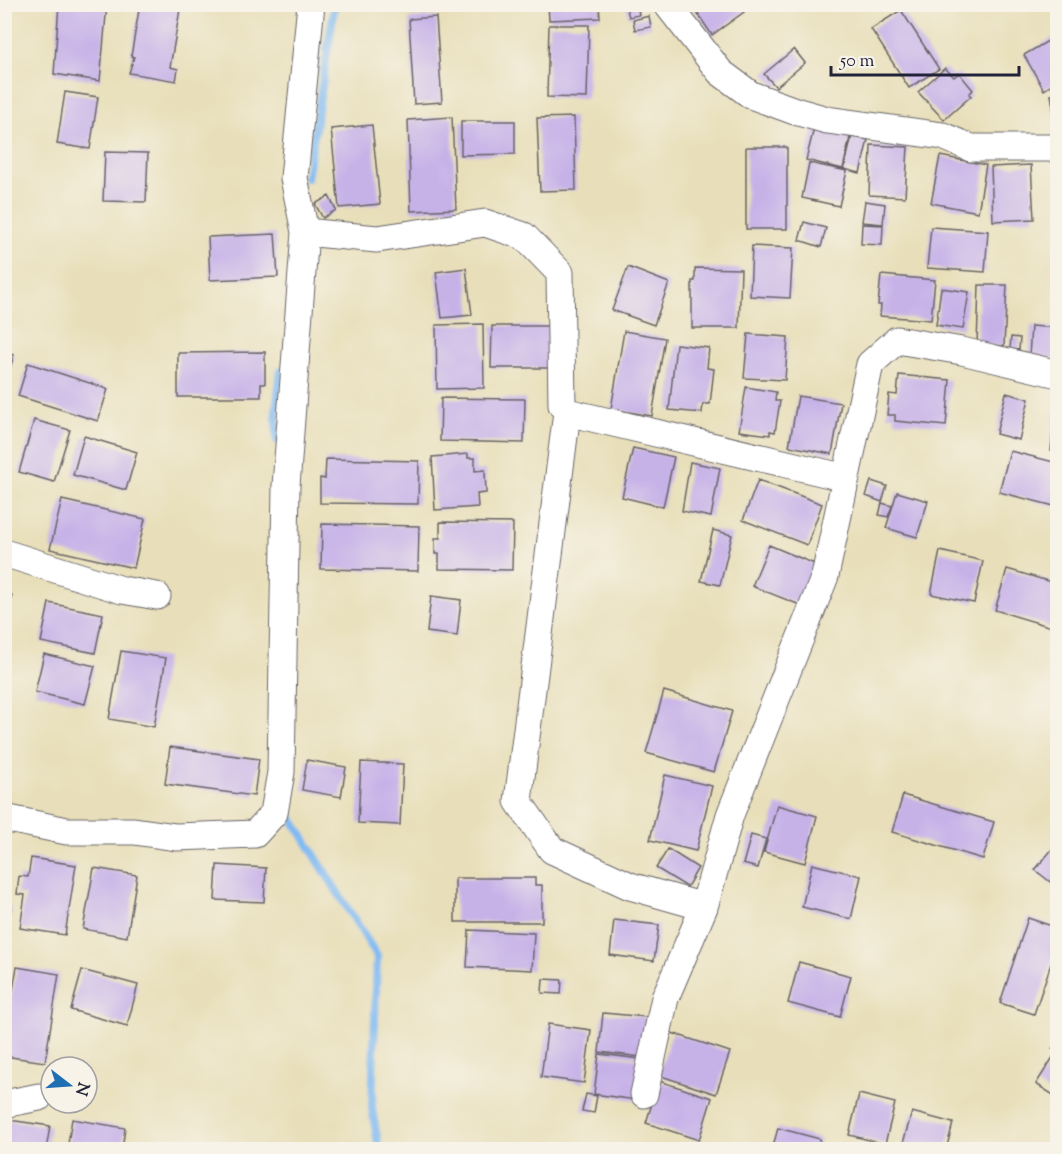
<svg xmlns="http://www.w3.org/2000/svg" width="1062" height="1154" font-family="'Sorts Mill Goudy',serif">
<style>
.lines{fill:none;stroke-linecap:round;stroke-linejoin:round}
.stream{stroke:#80baf2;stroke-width:8}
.building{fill:#c7b2e8}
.minor-casing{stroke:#676467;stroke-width:29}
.minor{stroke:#fff;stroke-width:27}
</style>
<rect width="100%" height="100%" fill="#f7f3e8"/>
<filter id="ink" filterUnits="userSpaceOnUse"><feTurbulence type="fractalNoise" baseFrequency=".0167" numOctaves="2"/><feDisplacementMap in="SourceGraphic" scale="12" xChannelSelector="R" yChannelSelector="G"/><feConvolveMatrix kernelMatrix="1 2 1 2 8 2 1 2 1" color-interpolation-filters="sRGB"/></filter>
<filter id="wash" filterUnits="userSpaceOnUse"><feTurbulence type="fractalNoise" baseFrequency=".008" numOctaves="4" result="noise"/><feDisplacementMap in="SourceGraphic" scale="24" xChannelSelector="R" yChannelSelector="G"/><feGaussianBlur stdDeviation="1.35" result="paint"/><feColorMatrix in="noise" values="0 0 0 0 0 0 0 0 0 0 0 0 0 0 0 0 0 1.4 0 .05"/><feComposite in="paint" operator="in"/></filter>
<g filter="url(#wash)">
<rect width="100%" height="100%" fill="#e8dfba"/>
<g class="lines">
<!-- stream -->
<path class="stream" d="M307,178L335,4
M277,440L276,412L281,371
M283,804L377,956L372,1108L379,1150"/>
</g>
<g id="blocks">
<!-- building -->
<path class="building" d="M59,4H107L100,81L54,74Z
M140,4H181L170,67L178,69L176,81L129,73L134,57L131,56Z
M548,4H599L600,18L549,20Z
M637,4L639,15L629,17L626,6Z
M691,4H739L744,12L712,35Z
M901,10L939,69L909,88L871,29Z
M649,16L651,27L635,30L633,20Z
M436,17L442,102L414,104L409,19Z
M549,25H589L587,98L547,97Z
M1058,35V81L1044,90L1024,55Z
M794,49L805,63L776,87L764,74Z
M945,68L954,77L959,73L973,90L969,94L971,96L944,120L918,92Z
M65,92L98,97L90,149L57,144Z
M1058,94V124H1056L1051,95Z
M452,117L456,209L411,211L408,120Z
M574,117L576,190L540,191L537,118Z
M461,121H515V154L461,155Z
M372,125L380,204L339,208L331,129Z
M814,128L850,137L843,169L806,160Z
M852,136L868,140L860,173L844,169Z
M871,145L908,147L905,197L869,195Z
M746,147H787V229H746Z
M105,152L148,153L146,202L103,201Z
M940,156L986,165L978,212L931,203Z
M809,163L847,171L839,206L802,198Z
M1031,165L1034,219L993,221L991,167Z
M329,196L336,210L323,218L315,204Z
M865,201L885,204L883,224L862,222Z
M804,222L826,228L821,247L799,240Z
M862,224L883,225L882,245L861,244Z
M931,227L988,231L985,272L927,268Z
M275,234L278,277L210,280L208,237Z
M752,246L793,248L790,298L750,296Z
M628,267L669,283L654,325L612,310Z
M466,268L472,315L442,318L436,272Z
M695,268L741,269L739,328H692V281H695Z
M881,275L935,280L931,320L880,316L881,305H878Z
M979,285H1007L1004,346L977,345Z
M941,288L969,292L963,329L936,325Z
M483,324L484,388L437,389L436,325Z
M492,326H549L548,368H491Z
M1031,326L1058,328V359L1029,357Z
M624,331L665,338L652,416L611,409Z
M748,334L788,337L785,380L744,378Z
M1011,337L1020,338L1019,350L1010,349Z
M676,344L709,348L707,368L714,369L710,404H703L702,413L669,410Z
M4,352L14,355L5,385H4Z
M265,352V384H261V397H178V353Z
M28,363L108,389L98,421L18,396Z
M899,375L950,380L946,426L895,421V415H887L889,394L897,395Z
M746,387L776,392L775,401H780L775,432L770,431V435L739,431Z
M1006,393L1029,399L1019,440L996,434Z
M798,396L841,403L832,454L789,446Z
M441,398L525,399L524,443L440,441Z
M1055,408H1058V452L1051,451Z
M34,420L70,430L54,482L19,472Z
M84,436L137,452L126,490L73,475Z
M633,448L674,457L663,507L622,497Z
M1010,451L1058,463V507L999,492Z
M468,454V458H475V471L485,470L486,493L477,494L478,507L435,510L432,457Z
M326,459L419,461L418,504L320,503V478L325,479Z
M690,462L720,468L711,517L682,511Z
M758,480L822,504L807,545L743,520Z
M871,481L887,486L882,502L866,496Z
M897,492L928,501L917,537L886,528Z
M62,500L145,519L134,568L50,549Z
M882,503L892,506L888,517L879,515Z
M440,522L513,523L512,570L439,569V554H435V538H440Z
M322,524L419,526L418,571L321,569Z
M713,530L732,535L720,585L701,581Z
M769,545L817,565L800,605L752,586Z
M940,551L983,561L974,603L931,594Z
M1007,569L1058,584V629L995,610Z
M4,593L12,595L5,624H4Z
M431,596L461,600L457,636L427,632Z
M49,603L103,614L95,653L41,642Z
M121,651L166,658L154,727L109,719Z
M44,654L95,666L85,704L35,692Z
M664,691L732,711L714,772L646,753Z
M170,747L259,759L254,796L165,784Z
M307,760L346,767L341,797L302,790Z
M361,762L403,764L400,825L358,823Z
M665,775L712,786L696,851L650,840Z
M903,795L994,822L983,859L892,832Z
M777,805L817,816L805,863L764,852Z
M751,835L766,839L758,868L743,864Z
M1058,842V888L1035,870Z
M668,849L698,868L687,887L656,868Z
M31,858L76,865L65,935L20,928L25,895L17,894L19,876L28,877Z
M812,864L861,876L851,919L802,907Z
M217,865L266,868L264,902L215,900Z
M94,868L137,875L127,937L83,929Z
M455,878H535V885H542V922H455Z
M4,906L11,908L6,936H4Z
M1028,918L1058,928V943L1034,1014L1000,1003Z
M614,920L659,925L654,961L610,955Z
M469,930L534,933L532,970L467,967Z
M799,962L851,976L840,1017L788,1003Z
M17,967L59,974L45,1062L4,1056V1040Z
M82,970L138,985L127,1026L71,1010Z
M543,979L562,980L561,994L542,993Z
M603,1013L647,1017L642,1057L599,1052Z
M548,1024L591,1030L584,1083L541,1077Z
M672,1033L730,1052L716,1094L658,1075Z
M1058,1040V1098L1036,1084L1057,1051L1052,1049Z
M599,1054L641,1059L636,1100L594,1094Z
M659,1081L712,1098L699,1140L646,1123Z
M586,1094L597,1096L594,1113L582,1111Z
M859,1094L895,1103L885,1144L849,1135Z
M912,1112L953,1123L946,1150H901Z
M72,1119L125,1128L122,1150H67Z
M9,1120L50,1126L46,1150H5Z
M778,1128L820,1139L817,1150H772Z"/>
</g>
</g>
<g filter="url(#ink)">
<use href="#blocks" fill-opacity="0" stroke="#676467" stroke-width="1.5"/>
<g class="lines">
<defs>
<path id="minor" d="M311,4L294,178L305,232L377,239L485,223L524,236L560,273L562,405L567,412L846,478
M667,4L720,72L751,95L795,111L827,120L943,136L971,148H1058
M567,412L518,801L552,850L630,886L704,907
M4,553L122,590L157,596
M4,818L67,831H134L176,837L255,834L274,813L281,772L286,486L305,232
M644,1094L665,998L704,907L730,815L825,576L870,364L897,340L962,351L1058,374
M4,1104L39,1097"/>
</defs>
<!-- minor casing -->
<use href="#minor" class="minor-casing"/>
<!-- minor -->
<use href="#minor" class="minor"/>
</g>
</g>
<!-- margin -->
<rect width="1062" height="1154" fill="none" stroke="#f7f3e8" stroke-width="24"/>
<!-- north arrow -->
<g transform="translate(69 1085) rotate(107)"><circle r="28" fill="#f7f3e8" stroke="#a29fa3" stroke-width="1.5"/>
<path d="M0-4.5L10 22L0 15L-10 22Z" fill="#1f6fb2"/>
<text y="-9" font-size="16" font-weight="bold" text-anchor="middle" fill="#22223b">N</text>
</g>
<!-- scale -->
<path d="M831 66v9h188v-9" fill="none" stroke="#22223b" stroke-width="3"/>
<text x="840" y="66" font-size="18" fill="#22223b" stroke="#f7f3e8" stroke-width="4.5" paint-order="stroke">50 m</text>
</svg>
